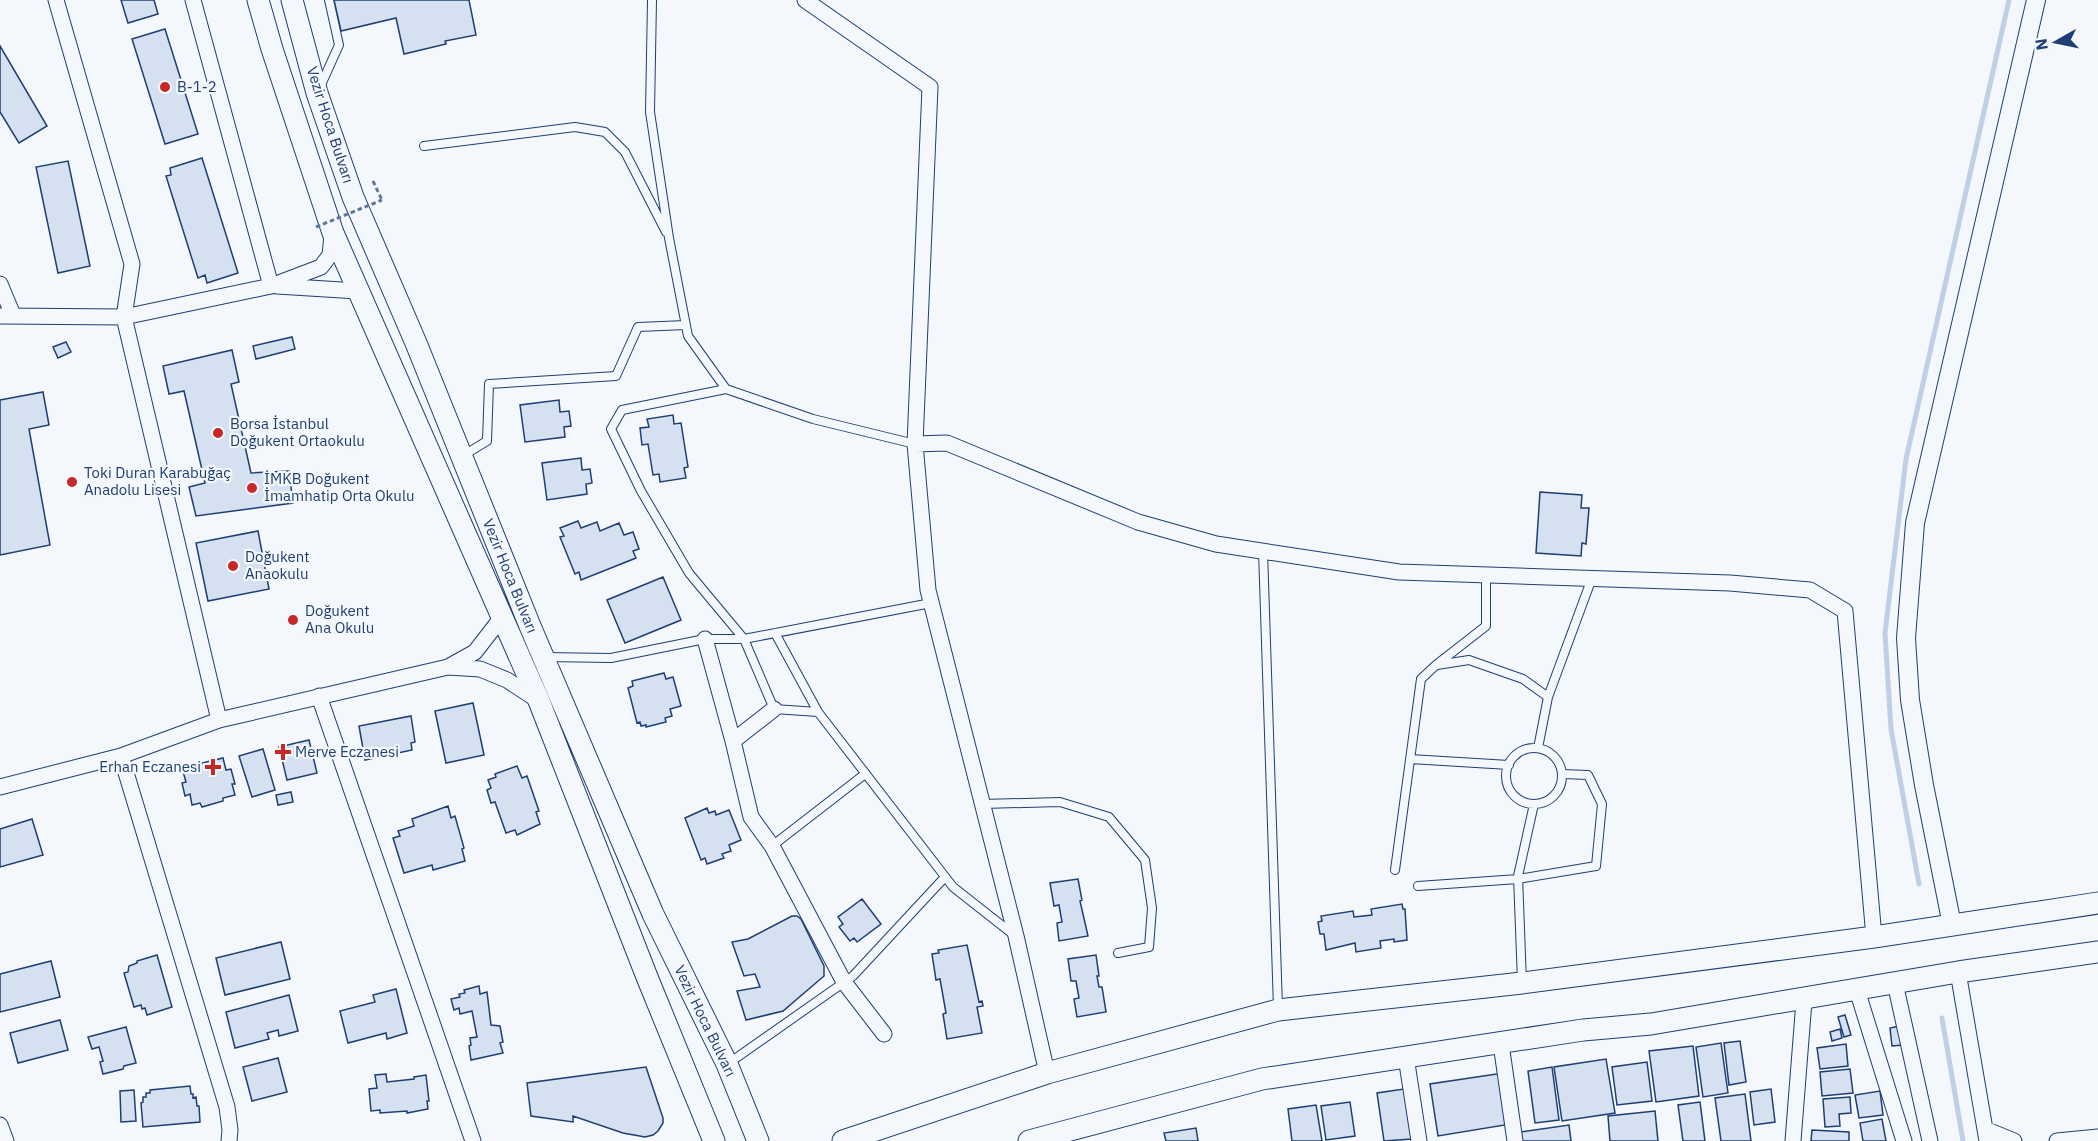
<svg xmlns="http://www.w3.org/2000/svg" width="2098" height="1141" font-family="'IBM Plex Sans',sans-serif">
<style>
.lines{fill:none;stroke-linecap:round;stroke-linejoin:round}
.stream{stroke:#bed0e5;stroke-width:5}
.building{fill:#d5e0f0;stroke:#1d3f73;stroke-width:1.5}
.service-casing{stroke:#1d3f73;stroke-width:10}
.minor-casing{stroke:#1d3f73;stroke-width:17}
.tertiary-casing{stroke:#1d3f73;stroke-width:20}
.secondary-casing{stroke:#1d3f73;stroke-width:23}
.path{stroke:#5e769c;stroke-width:3;stroke-dasharray:4.5 3;stroke-linecap:butt}
.service{stroke:#f4f7fb;stroke-width:8}
.minor{stroke:#f4f7fb;stroke-width:15}
.tertiary{stroke:#f4f7fb;stroke-width:18}
.secondary{stroke:#f4f7fb;stroke-width:21}
.path-bridge{stroke:#5e769c;stroke-width:3;stroke-dasharray:4.5 3;stroke-linecap:butt}
.poi-dot{fill:#c62828;stroke:#f4f7fb;stroke-width:2}
.labels{text-anchor:middle;stroke-width:4.5;stroke-linejoin:round;paint-order:stroke}
.poi-label{font-size:15px;fill:#1d3f73;stroke:#f4f7fb;text-anchor:start}
.street-label{font-size:15px;fill:#1d3f73;stroke:#f4f7fb}
</style>
<rect width="100%" height="100%" fill="#f4f7fb"/>
<g class="lines">
<!-- stream -->
<path class="stream" d="M1919,884L1891,729L1885,633L1906,459L2009,0
M1942,1018L1963,1141"/>
</g>
<!-- building -->
<path class="building" d="M121,0H154L158,14L128,23Z
M334,0H469L476,35L445,41L446,44L404,54L396,18L341,31Z
M165,29L198,134L165,144L132,39Z
M0,46L47,126L19,143L0,112Z
M202,158L238,273L207,283L205,275L198,278L166,176L171,175L170,168Z
M68,161L90,266L58,273L36,167Z
M292,337L295,349L256,359L253,346Z
M66,342L71,352L58,358L53,347Z
M232,350L239,382L231,384L251,473L289,471L293,503L196,516L189,487L205,483L184,391L169,394L163,366Z
M43,392L49,425L29,429L50,545L0,555V400Z
M559,400L560,412L569,411L571,426L564,427L565,437L525,442L520,405Z
M673,415L674,424L681,423L688,467L684,468L686,478L660,482L659,474L653,475L648,444L642,445L640,428L649,427L647,419Z
M581,458L582,470L590,469L592,483L586,484L587,494L547,500L542,463Z
M1540,492L1582,495L1581,508H1589L1586,544L1582,543L1581,556L1536,553Z
M578,521L581,528L597,522L600,531L619,523L624,535L633,532L639,549L633,551L636,558L581,580L579,572L575,574L560,537L564,536L560,528Z
M258,531L269,589L208,601L196,543Z
M663,577L681,620L625,643L607,600Z
M664,673L666,679L673,677L681,706L670,709L672,716L665,718L666,722L646,727V725L641,726L640,722L637,723L628,688L633,686L632,681Z
M473,703L484,755L446,763L435,711Z
M411,716L415,742L411,743L412,750L365,760L359,726Z
M309,740L317,773L287,780L279,747Z
M263,749L275,790L252,797L239,756Z
M223,758L226,770L231,769L235,784H232L235,795L223,798V801L202,807L200,803L192,805L190,794L185,796L182,783L186,782L182,768Z
M517,766L522,778L527,776L539,811L536,812L540,824L517,835L515,830L506,833L495,802L491,803L487,790L491,788L488,780L496,777L495,774Z
M291,792L293,802L278,805L276,795Z
M448,806L451,818L455,816L464,848L462,849L465,861L433,870L432,865L404,873L393,838L400,836L398,831L414,826L412,819Z
M707,808L709,813L715,811L716,815L729,810L741,840L729,845L731,851L722,854L724,858L707,864L705,858L701,860L685,818Z
M32,819L43,855L0,867V829Z
M1078,879L1082,900L1080,901L1088,936L1059,941L1057,923L1062,922L1059,905L1054,906L1050,883Z
M862,899L881,924L857,942L854,938L850,941L839,927L843,924L838,917Z
M1402,904L1403,909H1405L1407,940L1394,942V939L1380,941L1381,948L1356,952L1355,943L1326,950L1324,934H1320L1318,922L1322,921L1321,916L1353,911L1354,917L1372,915L1371,909Z
M792,916H797L801,919L824,966V976L783,1011L746,1020L737,991L760,987L755,974L744,976L732,942L748,939Z
M281,942L290,979L225,995L216,958Z
M967,945L979,1002L982,1001L983,1006L977,1007L982,1033L947,1039L943,1014L946,1013L940,979L936,980L932,954L939,953L938,950Z
M157,955L172,1007L147,1015L145,1008L142,1009L141,1005L134,1007L124,973L128,972L129,966L137,963V961Z
M1096,955L1099,976H1097L1099,987H1102L1106,1012L1077,1017L1074,999L1079,998L1076,981H1071L1068,959Z
M51,961L60,997L0,1012V974Z
M479,986L480,994L487,992L491,1025L500,1026L503,1042L500,1043L503,1053L471,1060L469,1046L471,1045L470,1038L477,1037L472,1011L460,1014L459,1008L454,1010L451,999L460,997L459,994L465,993L464,990Z
M396,989L407,1033L387,1039L386,1033L348,1043L340,1011L375,1002L373,995Z
M289,995L298,1031L279,1036L278,1030L267,1033L269,1039L235,1048L226,1012Z
M1845,1015L1851,1035L1844,1037L1838,1017Z
M60,1020L68,1050L18,1063L10,1033Z
M1900,1026L1903,1045L1892,1046L1890,1028Z
M126,1027L136,1063L124,1066L123,1069L103,1074L100,1062L103,1061L99,1047L92,1049L88,1037Z
M1840,1029L1842,1038L1832,1041L1830,1032Z
M1740,1041L1746,1082L1729,1085L1724,1043Z
M1721,1043L1728,1093L1703,1097L1696,1047Z
M1846,1044L1848,1066L1820,1069L1817,1048Z
M1693,1046L1699,1096L1656,1102L1649,1051Z
M278,1058L287,1092L252,1101L243,1067Z
M1606,1059L1615,1113L1562,1121L1554,1067Z
M1647,1062L1652,1101L1617,1105L1612,1067Z
M646,1067L663,1118V1123L658,1131L653,1135L645,1137L623,1133L573,1116V1122L531,1116L527,1083Z
M1552,1067L1559,1120L1535,1123L1528,1071Z
M1850,1069L1853,1093L1822,1096L1820,1072Z
M1503,1073L1511,1124L1438,1136L1430,1084Z
M386,1074L387,1082L414,1079V1077L426,1075L429,1101H427L428,1109L407,1113V1111L380,1113V1110L371,1111L369,1089L377,1088L375,1075Z
M190,1086L191,1094H193V1098L196,1097L197,1106H199L200,1122L143,1127L141,1103L143,1102V1097H146V1093H150V1090Z
M1404,1089L1412,1139L1384,1141L1377,1093Z
M1771,1089L1775,1122L1754,1125L1750,1092Z
M134,1090L136,1121L121,1122L120,1091Z
M1880,1091L1883,1115L1859,1118L1855,1095Z
M1745,1094L1751,1141H1721L1715,1098Z
M1850,1097L1851,1113L1839,1114L1840,1126L1825,1127L1823,1099Z
M1350,1102L1355,1136L1326,1140L1321,1106Z
M1700,1102L1705,1141H1683L1678,1105Z
M1316,1105L1322,1141H1292L1288,1109Z
M1655,1111L1658,1141H1610L1608,1116Z
M1882,1119L1886,1141H1863L1860,1123Z
M1569,1125L1571,1141H1521L1520,1132Z
M1196,1128L1198,1141H1166L1164,1133Z
M1812,1130L1849,1132V1141H1811Z"/>
<g class="lines">
<defs>
<path id="service" d="M652,0L650,112L669,238L688,336L726,389L813,419L915,444
M320,87L339,45L329,0
M424,146L575,127L605,132L625,152L666,232
M726,389L622,410L611,429L641,491L689,573L744,639L774,709L818,712L953,887L1014,935
M464,455L487,441L489,384L616,376L638,327L686,325
M1263,551L1278,1008
M775,633L818,712
M544,657L611,658L705,639H744L931,603
M1437,665L1469,660L1523,679L1548,697
M1506 776a28 28 0 1 1 56 0a28 28 0 1 1-56 0Z
M1538,748L1548,697L1592,578
M1410,759L1509,765
M982,804L1060,802L1109,817L1145,860L1152,908L1149,947L1118,953
M772,846L865,774
M1395,870L1421,679L1436,665L1486,626V574
M1418,886L1518,879L1596,866L1602,804L1588,775L1563,774
M1522,982L1518,876L1534,804
M729,1063L853,976L945,877"/>
<path id="minor" d="M56,0L132,264L124,317L219,720
M193,0L271,286
M805,0L930,87L915,444L928,590L1016,936L1047,1073
M0,284L13,315
M277,286L358,291
M0,316L124,317L271,286L321,267L330,255L332,235
M915,444L947,443L1138,522L1216,544L1399,572L1730,583L1810,590L1845,611L1874,937
M705,639L733,741L751,817L772,846L844,982L884,1034
M448,667L475,652L502,617
M319,696L473,1141
M733,741L774,709
M121,756L227,1107L230,1130L229,1141
M0,787L121,756L219,720L448,667L480,669L507,680L539,701
M1958,972L1987,1141
M1895,983L1930,1141
M1857,990L1904,1141
M1501,1044L1515,1141
M1406,1057L1419,1141
M0,1125L6,1141
M1985,1129L2014,1141
M1793,1141L1804,1001L1802,1000
M2057,1141L2098,1137"/>
<path id="tertiary" d="M1952,925L1924,785L1910,700L1906,638L1915,523L2036,0"/>
<path id="secondary" d="M258,0L272,49L333,233L539,701L647,977L714,1141
M292,0L317,93L353,197L416,343L530,626L653,914L727,1064L758,1141
M843,1141L1047,1073L1278,1010L1522,983L1874,937L2098,903
M1029,1141L1262,1079L1583,1030L1651,1024L1958,972L2098,952"/>
</defs>
<!-- service casing -->
<use href="#service" class="service-casing"/>
<!-- minor casing -->
<use href="#minor" class="minor-casing"/>
<!-- tertiary casing -->
<use href="#tertiary" class="tertiary-casing"/>
<!-- secondary casing -->
<use href="#secondary" class="secondary-casing"/>
<!-- path -->
<path class="path" d="M373,181L382,200"/>
<!-- service -->
<use href="#service" class="service"/>
<!-- minor -->
<use href="#minor" class="minor"/>
<!-- tertiary -->
<use href="#tertiary" class="tertiary"/>
<!-- secondary -->
<use href="#secondary" class="secondary"/>
<!-- path-bridge -->
<path class="path-bridge" d="M316,227L382,200"/>
</g>
<!-- markers -->
<g class="poi-dot">
<circle cx="165" cy="87" r="6"/>
<circle cx="218" cy="433" r="6"/>
<circle cx="72" cy="482" r="6"/>
<circle cx="252" cy="488" r="6"/>
<circle cx="233" cy="566" r="6"/>
<circle cx="293" cy="620" r="6"/>
<path d="M280 743h6v6h6v6h-6v6h-6v-6h-6v-6h6z"/>
<path d="M210 758h6v6h6v6h-6v6h-6v-6h-6v-6h6z"/>
</g>
<g class="labels">
<!-- poi labels -->
<g class="poi-label">
<text x="177" y="92">B-1-2</text>
<text x="230" y="429">Borsa İstanbul<tspan x="230" dy="17">Doğukent Ortaokulu</tspan></text>
<text x="84" y="478">Toki Duran Karabuğaç<tspan x="84" dy="17">Anadolu Lisesi</tspan></text>
<text x="264" y="484">İMKB Doğukent<tspan x="264" dy="17">İmamhatip Orta Okulu</tspan></text>
<text x="245" y="562">Doğukent<tspan x="245" dy="17">Anaokulu</tspan></text>
<text x="305" y="616">Doğukent<tspan x="305" dy="17">Ana Okulu</tspan></text>
<text x="295" y="757">Merve Eczanesi</text>
<text x="201" y="772" text-anchor="end">Erhan Eczanesi</text>
</g>
<!-- street labels -->
<g class="street-label">
<text transform="translate(330 125) rotate(72)" y="5">Vezir Hoca Bulvarı</text>
<text transform="translate(510 576) rotate(68)" y="5">Vezir Hoca Bulvarı</text>
<text transform="translate(705 1021) rotate(64)" y="5">Vezir Hoca Bulvarı</text>
</g>
</g>
<!-- north arrow -->
<g transform="translate(2056 42) rotate(261)" stroke="#f4f7fb" stroke-width="4.5" paint-order="stroke">
<path d="M0-4.5L10 22L0 15L-10 22Z" fill="#1d3f73"/>
<text y="-9" font-size="16" font-weight="bold" text-anchor="middle" fill="#1d3f73">N</text>
</g>
</svg>
